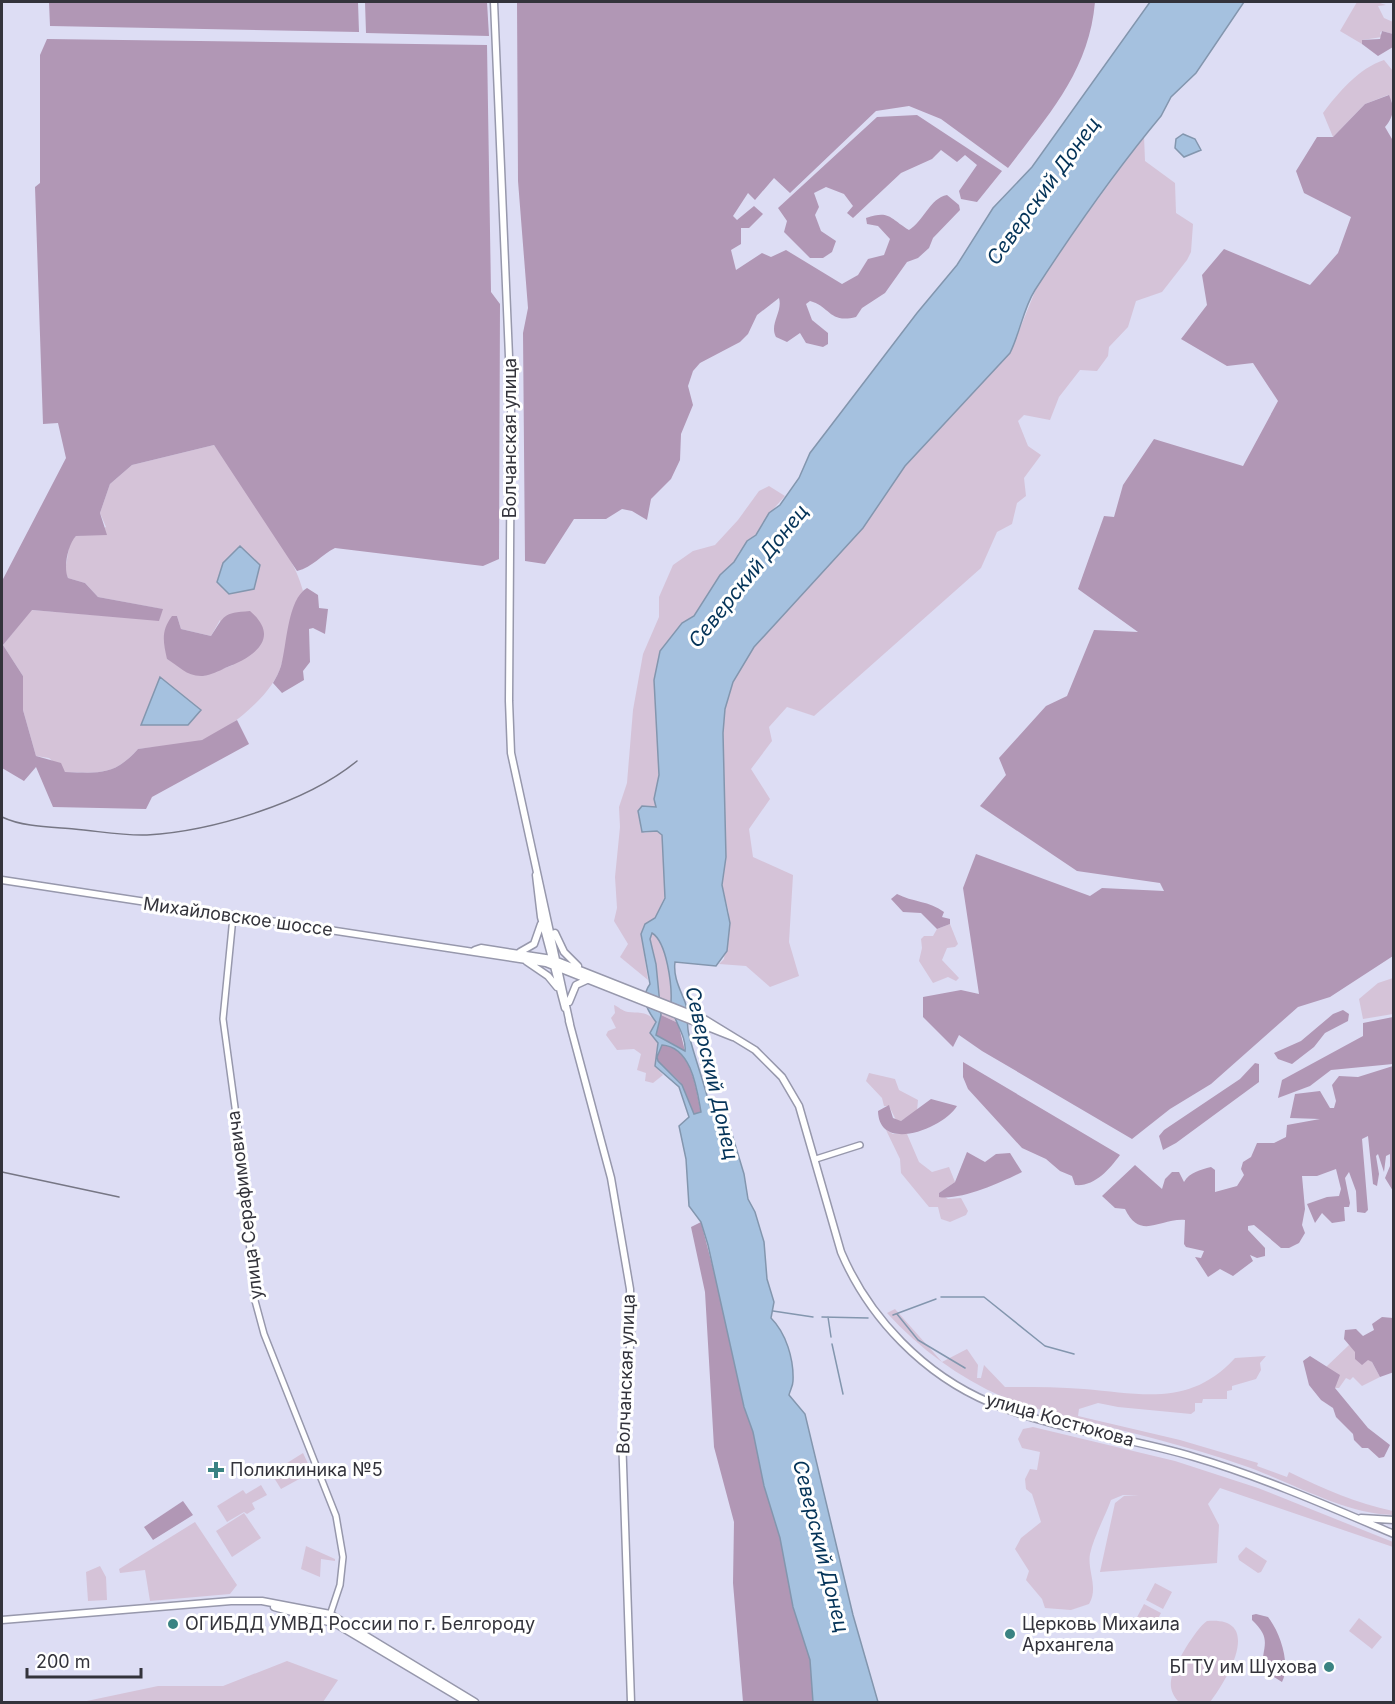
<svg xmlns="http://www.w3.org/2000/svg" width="1395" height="1704" font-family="Inter,sans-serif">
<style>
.green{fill:#d5c3d8;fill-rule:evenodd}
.forest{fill:#b197b5}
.water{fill:#a5c1df;stroke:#8396ae;stroke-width:1.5;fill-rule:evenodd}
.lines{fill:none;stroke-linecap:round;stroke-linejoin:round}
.stream{stroke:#8396ae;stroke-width:1.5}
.minor-casing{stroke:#9798ac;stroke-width:8}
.major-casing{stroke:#9798ac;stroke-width:9}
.minor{stroke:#fff;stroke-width:5}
.major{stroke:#fff;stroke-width:6}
.rail{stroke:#767684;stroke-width:1.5}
.poi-dot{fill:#3a8382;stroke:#fff;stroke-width:2}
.labels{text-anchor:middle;stroke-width:6;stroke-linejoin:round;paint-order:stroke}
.street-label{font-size:18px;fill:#33333b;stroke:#fff}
.poi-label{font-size:18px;fill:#33333b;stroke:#fff;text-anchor:start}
.water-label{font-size:20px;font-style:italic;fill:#043358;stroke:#fff}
</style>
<rect width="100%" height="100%" fill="#ddddf4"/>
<!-- green -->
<path class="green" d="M1357,2H1377L1386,5L1378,6L1384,18L1393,22V34L1382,31L1380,33L1382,37L1362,40V44L1340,31Z
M1384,60L1393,71V103L1388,95L1365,104L1333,137L1323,113C1338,93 1359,68 1384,60Z
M1144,136L1145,161L1175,183L1176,213L1193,224L1191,252L1187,260L1162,292L1136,301L1128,327L1109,347L1108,356L1097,371L1080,370L1059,397L1050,420L1024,415L1018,421L1028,446L1041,455L1024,478L1026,496L1017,503L1012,524L997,532L981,568L814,716L787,707L769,727L772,741L751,769L770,799L749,829L753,857L793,875L789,942L799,976L770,987L746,966L719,964L724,959L729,913L722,885L726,857L723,733L725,709L733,682L754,647L863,528L905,466L1010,353L1036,289L1076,229Z
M214,445C240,483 292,548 303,591C289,618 290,638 281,666C273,694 230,730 202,740C183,747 158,746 138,749C114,776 99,773 65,772L49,758L36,756L23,710V676L3,645L31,610L159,620L162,609L98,597L85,583L68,578L65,571L70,542L76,536L91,534L106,527L100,513L110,484L132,465ZM177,616L181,629L211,636L220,620L233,665L203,676L167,659ZM160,678L200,710L188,725L141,724Z
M769,486L785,496L769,514L756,535L739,552L734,562L720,575L694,616L682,623L660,651L654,680L659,775L654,799L656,807L638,811L641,830L645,833L657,831L662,835L665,896L655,918L645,924L641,934L648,980L620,957L628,944L614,921L617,908L615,877L620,827L619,807L627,783L633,710L643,654L659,617V597L673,565L693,551L715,545L738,520L759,491Z
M950,924L958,944L955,947L947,948L942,960L959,978L956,981L948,977L933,983L919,961L922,948L921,939L924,936H933L937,929Z
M652,933C672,946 671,1001 678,1023L661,1015L656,964L650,937Z
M1393,978V1014L1363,1019L1359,999L1378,983Z
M614,1005C619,1007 622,1011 628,1012C639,1013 648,1011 656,1022L650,1033L658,1043L655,1066L663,1075L653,1083L645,1081L646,1073L637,1070L641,1054L634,1049L617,1050L606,1035L608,1031L616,1028L611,1018L615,1013Z
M869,1073L895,1079L899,1090L918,1100L917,1111L901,1121L896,1120L889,1106H884L882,1098L866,1081Z
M886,1130L893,1134H907L919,1162L932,1172L949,1167L955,1182L939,1193L948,1199L961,1198L968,1211L966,1215L950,1222L941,1219L938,1207H929L901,1173L900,1159Z
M895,1309L942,1362L967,1349L978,1365L977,1378H981L984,1365L1005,1387C1031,1387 1058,1387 1084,1389C1143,1394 1190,1407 1235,1358L1266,1356L1260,1363L1261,1370L1256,1379L1232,1386V1390L1227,1391V1399H1203L1202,1403H1195V1411L1191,1414L1118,1407L1098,1403L1079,1409L1078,1416L1180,1440L1258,1463L1257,1466L1287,1477L1289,1472C1324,1489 1356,1503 1393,1511V1515C1343,1514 1288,1480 1239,1464C1190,1447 1140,1435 1090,1422C1061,1415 1031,1409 1003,1397C958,1377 920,1349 887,1313Z
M1349,1345L1372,1362L1380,1377L1362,1386L1353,1377L1350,1380L1346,1378L1339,1388H1335L1336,1383L1326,1367Z
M1033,1427L1175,1461L1258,1488L1393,1542V1547L1220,1488L1208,1504L1219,1525L1217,1563L1100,1572L1115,1503L1124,1496H1139L1123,1495L1111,1500C1105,1517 1094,1536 1090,1554C1087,1570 1099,1588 1089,1604L1071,1610L1045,1608L1042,1599L1026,1580L1029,1571L1015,1549L1021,1538L1041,1522L1032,1494L1026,1489L1025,1479L1030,1469L1037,1470L1040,1452L1022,1448L1018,1439L1023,1429Z
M303,1453L312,1472L281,1489L271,1473Z
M261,1485L267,1495L252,1503L255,1509L247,1514L244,1512L227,1522L217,1506L243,1490L246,1494Z
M244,1513L261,1538L232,1557L216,1531Z
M195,1522L237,1585L230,1594L150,1601L145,1570L120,1573L119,1569Z
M306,1546L335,1559V1561L321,1559L320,1577L301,1569Z
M1246,1547L1267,1561L1261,1572L1258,1573L1239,1560L1238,1556Z
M100,1566L106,1577L107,1600L88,1601L86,1572Z
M1155,1583L1172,1592L1163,1609L1146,1600Z
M1144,1604L1161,1613L1152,1630L1135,1621Z
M1359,1618L1382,1637L1372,1649L1349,1631Z
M1207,1621C1265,1616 1227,1680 1210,1702H1179C1173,1696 1170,1689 1171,1681C1172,1668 1196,1628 1207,1621Z
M287,1661L338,1680L323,1702H82L158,1686H223Z"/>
<!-- forest -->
<path class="forest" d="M49,2H358L359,32L50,26Z
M365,2H487L489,36L366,33Z
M517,2H1095C1089,71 1049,114 1008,168L941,119L909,106L876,111L790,193L774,178L755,200L748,193L733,216L737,220L754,206L763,214L749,228H741V244L731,250L736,270L762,253L771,257L786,250L842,284L858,275L868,259L884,255L890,239L878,226L867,224L866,218C890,210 889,218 909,230C923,222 930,198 947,195L959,205L960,210L933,238L929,248L918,258L907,262L885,293L862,308L856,317C829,324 830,306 810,301L806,304L812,320L828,333V344L823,347L806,343L800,333L787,342L776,337C769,324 783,312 779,298L757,315L748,334L740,342L700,363L693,371L688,386L693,405L681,434L680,460L671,479L651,499L647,520L632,511L622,509L606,519H574L545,564L525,561L523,333L528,308L518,181Z
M1382,31L1393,34V47L1378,56L1362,44V40L1380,39Z
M47,39L487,45L491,292L500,304L499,559L483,566L335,548C321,555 313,567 297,571L214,445L132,465L110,484L100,513L107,535L76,536C68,544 63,568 68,578L85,583L98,597L163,609L159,621L32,610L3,645L23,676V710L36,756L61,763L65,772C99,773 114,776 138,749L202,740L237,720L249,744L152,797L146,809L53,807L36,767L24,781L2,768V581L66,458L58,423L43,424L35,187L40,183V55Z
M1389,95C1395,108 1394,116 1385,127L1392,139L1394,133L1393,956L1330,997L1298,1007L1211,1084L1170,1109L1132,1139L982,1051L959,1035L953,1047L923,1017V997L961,990L979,994L963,888L976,854L1090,896L1102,888L1164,891L1160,883L1077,871L980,806L1006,775L999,758L1046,706L1067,696L1094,630L1138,632L1078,589L1104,516L1114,517L1123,485L1154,439L1243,466L1278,401L1253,363L1227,366L1181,339L1207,305L1202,275L1224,249L1310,285L1338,253L1351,217L1304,193L1296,171L1317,137H1333L1365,104Z
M917,115L1002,171L977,202L961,199L959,191L977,165L965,155L957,162L941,150L932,159L901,173L853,218L847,213L853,206L844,194L826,187L814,193L819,207L815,215L821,231L836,241L832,252L823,258H810L784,232L787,221L778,208L877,117Z
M307,588L318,595L319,608L328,609L325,634L313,628L309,629L310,662L303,671L304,680L282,693L273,683C276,678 279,672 281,666C287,645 287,600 307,588Z
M250,611C282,638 253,658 225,668C219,671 211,675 203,676C187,677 179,666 167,659C163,641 161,631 172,616H177L181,629L211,636C225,615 222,613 250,611Z
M897,894C912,902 930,901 944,912L942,917L950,919V924L937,929L921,913L903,912L891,899Z
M1343,1010L1349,1014L1348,1021L1325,1033L1314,1047L1292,1064L1278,1059L1274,1053L1301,1041L1333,1014Z
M661,1015L678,1023L685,1051L656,1035Z
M1393,1017V1064L1331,1070L1310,1086L1278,1098L1282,1080L1363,1036V1023Z
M662,1045C692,1047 696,1090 701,1112L694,1114L680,1082L658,1061L657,1057Z
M963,1062L1120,1155C1109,1170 1094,1187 1075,1185L1072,1176L1060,1171L1046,1159L1022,1148L968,1089L963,1077Z
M1255,1063L1259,1064V1082L1176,1143L1163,1150L1159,1136L1164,1130L1240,1079Z
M1393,1066V1191L1385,1178L1390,1166V1154L1386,1156L1384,1172L1378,1154L1376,1156L1379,1174L1377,1186L1373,1184L1368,1136L1362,1139L1368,1210L1365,1213L1357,1212L1356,1191L1349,1172L1345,1178L1350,1203L1349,1207H1344L1345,1221L1332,1223L1322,1213L1315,1223L1307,1204L1327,1197L1339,1196L1341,1189L1336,1169L1317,1176H1302L1305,1209L1302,1225L1305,1233L1299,1243L1289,1248H1281L1254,1225L1248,1226V1230L1265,1248V1256L1257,1258L1250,1255L1253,1261L1233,1276L1220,1269L1208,1277L1195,1257L1201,1258L1204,1251L1186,1247L1184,1244L1185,1220C1160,1218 1140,1241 1125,1209L1115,1208L1102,1196L1135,1165L1162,1189L1165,1179L1172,1172H1179L1184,1182C1190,1172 1200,1170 1211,1167L1215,1170V1192L1237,1186L1244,1175L1241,1169L1243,1162L1251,1157L1257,1143H1274L1286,1137L1287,1125L1320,1119L1290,1118L1295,1094L1320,1091L1330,1108H1334L1336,1101L1332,1085L1339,1076L1358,1077Z
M931,1099L957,1106C944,1128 879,1154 878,1111L889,1105L893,1118L901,1121Z
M967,1152L985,1162L996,1154L1010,1153L1022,1172C1003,1182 959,1201 939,1197V1193L955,1182Z
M701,1222L734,1350L744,1407L753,1432L764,1486L780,1538L793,1607L810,1660L813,1702H743L733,1583L734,1522L714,1447L705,1292L691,1227Z
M1382,1317L1393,1318L1394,1372L1380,1377L1372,1362L1368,1360L1362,1365L1355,1359V1352L1344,1339L1345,1330L1356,1329L1363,1336L1374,1330L1372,1324Z
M1310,1356L1340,1375L1335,1388L1368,1428L1390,1445L1384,1457L1379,1458L1368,1448H1362L1354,1440L1353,1434L1336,1417L1333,1408L1321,1400L1309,1385L1303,1361Z
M183,1501L193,1515L153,1540L144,1527Z
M1256,1614L1268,1617C1280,1632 1291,1664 1282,1682L1274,1677L1270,1671L1262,1670C1262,1645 1273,1640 1252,1620V1615Z"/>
<!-- water -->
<path class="water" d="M1150,2H1244L1196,73L1171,97L1161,116C1116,170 1074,230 1035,290C1023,309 1020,333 1010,353L905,466L863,528L754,647L733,682L725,709L723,733L726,857L722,885L730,923L727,951L716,966L675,962C673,977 680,989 685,1002C689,1012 686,1025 689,1035C695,1059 704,1082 710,1107L725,1111L744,1174L748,1199L755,1212L764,1242L767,1279L774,1302L771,1318C786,1333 794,1359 793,1381C793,1386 790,1390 789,1395L805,1414L853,1615L878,1702H813L810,1660L793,1607L780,1538L764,1486L753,1432L744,1407L708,1245L701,1222L689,1206L686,1159L679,1126L689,1117L679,1087L655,1066L658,1043L650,1033L656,1022C647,1010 640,998 650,984L641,934L645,924L655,918L665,898L662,835L657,831L642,832L638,811L642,806L656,807L654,799L659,775L654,680L660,651L682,623L694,616L720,575L734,562L747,541L756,535L769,513L780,505L799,478L810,453L917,313L957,265L993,208L1032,167ZM652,933C667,942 672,986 671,1002C671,1018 687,1035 685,1051L656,1035L661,1015L656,964L650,939ZM662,1045C692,1047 697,1090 701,1112L694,1114L682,1085L658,1061L657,1057Z
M1183,134L1195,139L1201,150L1184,157L1175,148L1176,139Z
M240,546L260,565L254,589L229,594L217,582L223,563Z
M160,677L201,710L188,725H141Z"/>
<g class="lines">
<!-- stream -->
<path class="stream" d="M941,1297H984L1045,1346L1074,1354
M773,1311L813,1317
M897,1314L918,1340L965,1368
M893,1315L936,1299
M822,1317L868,1318
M828,1317L831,1337
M832,1344L843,1394"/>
<defs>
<path id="minor" d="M233,917L223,1019L242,1159L254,1297L264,1334L336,1516L343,1557L340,1585L329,1618
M816,1159L860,1145"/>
<path id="major" d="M494,2L511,404L509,701L511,753L570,1024
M536,875L541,917L565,1008
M2,880L546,963L733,1037
M555,933L564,952L578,966
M475,950L481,948L552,959L706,1020L755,1050L782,1077L799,1106L841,1252C869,1318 924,1375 991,1403C1055,1430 1128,1437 1194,1457C1262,1477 1328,1506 1394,1534
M520,952L534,944L541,924
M526,961L548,976L557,987
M569,1002L576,985L589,979
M569,1021L611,1178L630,1289L631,1335L622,1435L631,1702
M1361,1518L1394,1520
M274,1607L336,1624L467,1702
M2,1620L231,1601H262L330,1614L475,1702"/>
</defs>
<!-- minor casing -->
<use href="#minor" class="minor-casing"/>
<!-- major casing -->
<use href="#major" class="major-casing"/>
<!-- minor -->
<use href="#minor" class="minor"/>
<!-- major -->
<use href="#major" class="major"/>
<!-- rail -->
<path class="rail" d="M2,817C23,827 50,827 74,829C98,831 123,836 147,835C212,831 306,803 357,761
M2,1172L119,1197"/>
</g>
<!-- markers -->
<g class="poi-dot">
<path d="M213 1461h6v6h6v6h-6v6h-6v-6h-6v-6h6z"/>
<circle cx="173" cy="1624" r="6"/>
<circle cx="1010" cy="1634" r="6"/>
<circle cx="1329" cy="1667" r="6"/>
</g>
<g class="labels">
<!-- street labels -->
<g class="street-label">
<text transform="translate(510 438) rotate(-90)" y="6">Волчанская улица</text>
<text transform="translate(238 917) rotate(8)" y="6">Михайловское шоссе</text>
<text transform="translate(245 1205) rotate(-97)" y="6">улица Серафимовича</text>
<text transform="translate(626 1374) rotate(-88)" y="6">Волчанская улица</text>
<text transform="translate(1060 1420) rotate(16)" y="6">улица Костюкова</text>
</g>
<!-- poi labels -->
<g class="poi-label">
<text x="230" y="1476">Поликлиника №5</text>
<text x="185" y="1630">ОГИБДД УМВД России по г. Белгороду</text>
<text x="1022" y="1630">Церковь Михаила<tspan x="1022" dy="21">Архангела</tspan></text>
<text x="1317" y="1673" text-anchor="end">БГТУ им Шухова</text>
</g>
<!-- water labels -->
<g class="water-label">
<text transform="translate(1043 191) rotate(-54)" y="7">Северский Донец</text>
<text transform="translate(748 576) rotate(-51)" y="7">Северский Донец</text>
<text transform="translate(712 1073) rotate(77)" y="7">Северский Донец</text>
<text transform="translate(821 1546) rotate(76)" y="7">Северский Донец</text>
</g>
</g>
<!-- border -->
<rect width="1395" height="1704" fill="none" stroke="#33333b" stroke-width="6"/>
<!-- scale -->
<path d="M27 1668v9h114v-9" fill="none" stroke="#33333b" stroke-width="3"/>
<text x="36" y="1668" font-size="18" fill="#33333b" stroke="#ffffff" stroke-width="4.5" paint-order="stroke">200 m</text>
</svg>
